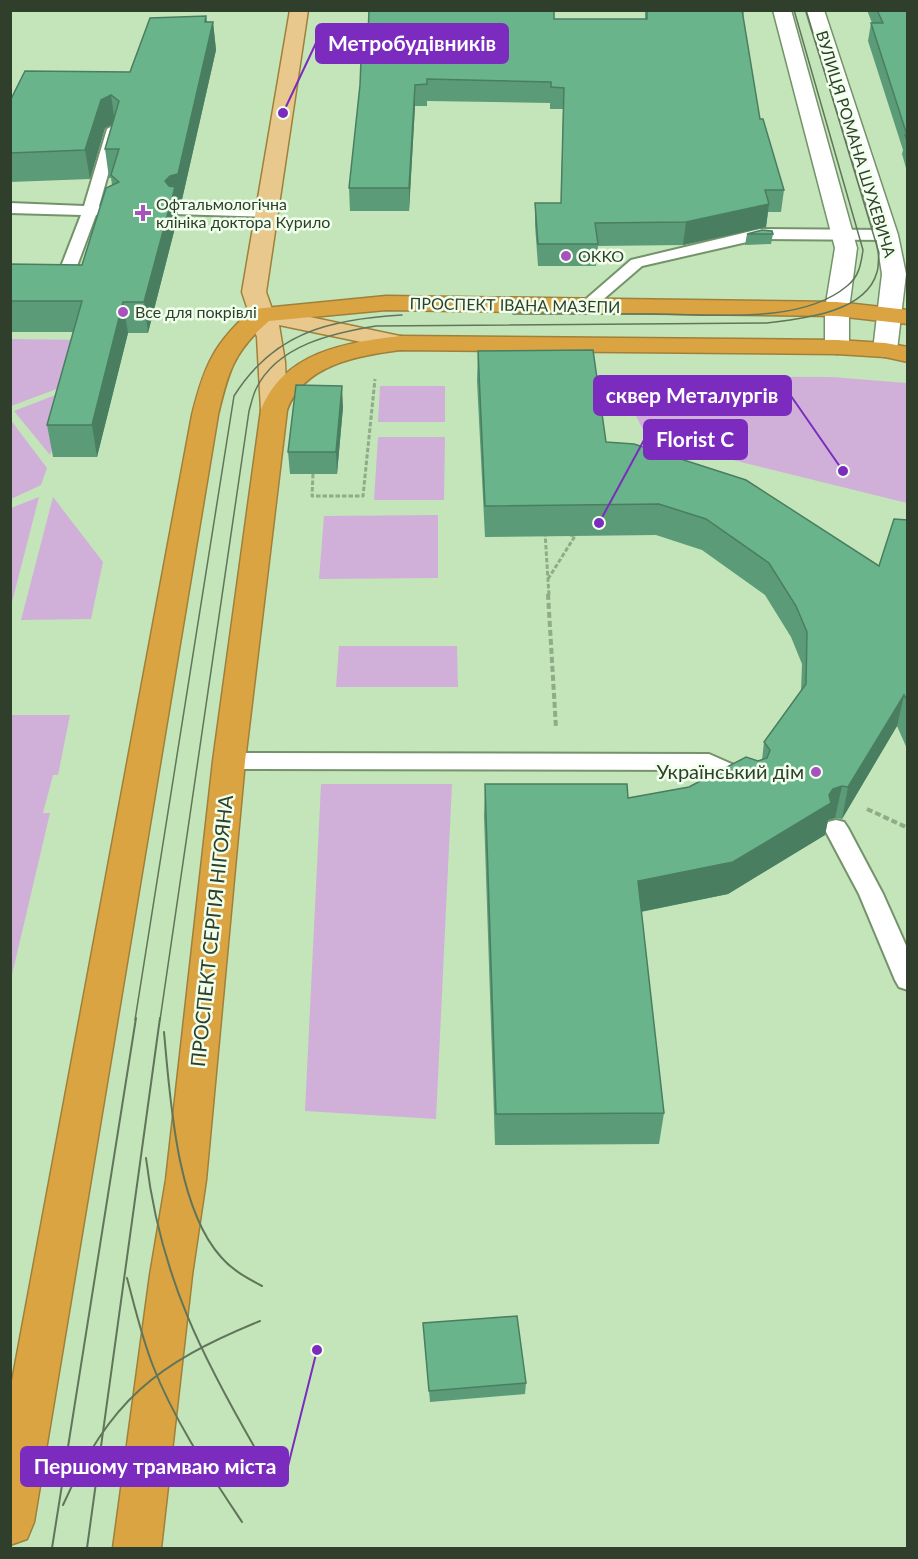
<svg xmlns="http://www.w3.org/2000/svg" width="918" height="1559" font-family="Lato,sans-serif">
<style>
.green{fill:#d0b0d9}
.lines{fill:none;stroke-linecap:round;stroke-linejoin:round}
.lane-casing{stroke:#74936a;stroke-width:4}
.street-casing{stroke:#74936a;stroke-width:3}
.primary-casing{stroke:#9f803a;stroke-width:3}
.highway-casing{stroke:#9f803a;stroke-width:3}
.path-far1{stroke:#90ab88;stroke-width:3;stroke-dasharray:4.5 2;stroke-linecap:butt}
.path{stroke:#90ab88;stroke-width:4;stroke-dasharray:6 3;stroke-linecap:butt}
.lane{fill:#fff;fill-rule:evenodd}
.street{fill:#fff;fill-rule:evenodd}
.primary{fill:#e9c88e;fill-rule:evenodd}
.highway{fill:#dba442;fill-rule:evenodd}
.tram-far1{stroke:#60755a;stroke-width:1.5}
.tram{stroke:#60755a;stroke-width:2}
.wall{fill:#5b9b78}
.shaded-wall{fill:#4a7e61}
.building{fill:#6ab48b;stroke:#4a7e61;stroke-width:1.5}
.poi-dot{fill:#a852c0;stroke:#f1ffed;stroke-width:2}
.labels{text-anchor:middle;stroke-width:5;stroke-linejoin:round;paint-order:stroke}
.far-street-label{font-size:16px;fill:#303e2c;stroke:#f1ffed}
.far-poi-label{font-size:16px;fill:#303e2c;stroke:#f1ffed;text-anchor:start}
.poi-label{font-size:20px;fill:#303e2c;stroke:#f1ffed;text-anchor:end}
.street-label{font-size:20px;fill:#303e2c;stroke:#f1ffed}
.leader{fill:none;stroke:#7b2cbf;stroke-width:2}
.callout-dot{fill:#7b2cbf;stroke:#f1ffed;stroke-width:2}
.callout{fill:#7b2cbf;stroke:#7b2cbf;stroke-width:2}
.callout-label{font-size:21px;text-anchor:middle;font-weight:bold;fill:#fff}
</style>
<rect width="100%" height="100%" fill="#c3e5b9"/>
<!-- green -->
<path class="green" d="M11,339L85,340L73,383L11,406Z
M628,376L832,377L907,383V503L648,439L636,416Z
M380,386H445V422H378Z
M71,389L50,455L14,411Z
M10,419L47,468L41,485L11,499Z
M378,437H445L444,500H374Z
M39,497L11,606V508Z
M53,497L103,562L91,619L21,620Z
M438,515V578L319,579L324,516Z
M339,646H457L458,687H336Z
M11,715H70L58,775H53L43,813H50L11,979Z
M321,784H452L436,1119L305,1111Z"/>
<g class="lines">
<defs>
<path id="lane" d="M114,125L121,129L99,206L107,208L110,211L107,214L96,215L71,282L63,287H10V277H57L81,215L10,213V203L84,206L107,129Z
M179,206L268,207L276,212L268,217L174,214L171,211L174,208Z
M760,229L887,230L895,235L887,240L760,239L642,266L592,309H580L578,306L631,260Z
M229,753L709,754L759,776L762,782L759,788L751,790L706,770L229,769L221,766L218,761L221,756Z
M836,820L844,822L848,828L883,894L908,950V990L899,987L895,980L859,894L824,828L828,822Z"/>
<path id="street" d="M773,10H791L857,248L849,309V347L846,352L837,354L828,352L825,347V309L835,248Z
M806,10H824L898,235L906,274L897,350L894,355L885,357L876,355L873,350L882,274L876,235Z"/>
<path id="primary" d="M290,10H308L266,292L272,309L400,336L409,338L412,343L409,348L400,350L279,325L285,362L287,410L283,416L274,418L265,416L261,410L257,337L242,292Z"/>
<path id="highway" d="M386,296L837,302L908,310V324L837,316L386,310L269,321C234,351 228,372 218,415L34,1522L27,1539L10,1545V1392L192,415C204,366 214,343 253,309Z
M400,336L837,340L885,343L908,347V362L885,357L837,354L400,350C357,356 304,364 287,410L245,761L206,1180L192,1275L161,1548H113L150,1275L166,1180L213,761L261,410C284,352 344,343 400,336Z"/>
</defs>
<!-- lane casing -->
<use href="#lane" class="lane-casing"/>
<!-- street casing -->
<use href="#street" class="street-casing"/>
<!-- primary casing -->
<use href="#primary" class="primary-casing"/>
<!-- highway casing -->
<use href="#highway" class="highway-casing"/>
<!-- path-far1 -->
<path class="path-far1" d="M313,474L312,496H363L375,379
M545,532L549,596
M548,579L575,536L570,535"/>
<!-- path -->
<path class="path" d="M548,594L556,728
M867,809L908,828"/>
<!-- lane -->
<use href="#lane" class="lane"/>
<!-- street -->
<use href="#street" class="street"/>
<!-- primary -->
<use href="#primary" class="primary"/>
<!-- highway -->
<use href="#highway" class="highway"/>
<!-- tram-far1 -->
<path class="tram-far1" d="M513,314C560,314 608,314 655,314C712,314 801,325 847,286C859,277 861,264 863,250L794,10
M135,1020L234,396C274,332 331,319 402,315
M160,1020L249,411C251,404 253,395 256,389C277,345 333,333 376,326L767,323C801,319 866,313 877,272C879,266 878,259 879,253L806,10"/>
<!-- tram -->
<path class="tram" d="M164,1032C170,1096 176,1207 221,1257C232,1270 247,1278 262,1286
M146,1158C160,1276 203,1359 262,1460
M127,1278C135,1308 142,1338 153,1366C175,1422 209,1472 242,1522
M63,1505C110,1400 155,1364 260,1321
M52,1548L136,1018
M87,1548L160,1018"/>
</g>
<!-- wall -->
<path class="wall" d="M645,10H744L743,20L760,119L784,190L781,212H768L766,227L683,245L598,246L596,266H538L535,225V203H561L563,109H550V103L427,101V106H415L409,211H350L349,188L368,36L554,19H645Z
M867,10H908V175L902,154L903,150L868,41L871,23H872Z
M206,16L207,22H213L216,50L181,204L177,205L178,216L148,333H128L97,457H53L47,425L73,332H10V264L82,265L112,185L111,178H109L105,149L112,124L105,128L90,179L10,182V101L130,72Z
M747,234H773L771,244L745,245Z
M478,351L606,442L879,566L908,520V751L897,726L842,819L835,818L828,820L825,835L728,894L641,912L664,1113L659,1144L495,1145L484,816L485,784L628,798L689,787L762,760L764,742L801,691L802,664L791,637L765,595L702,550L656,535L485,537L477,381Z
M343,407L337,474H290L288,452Z
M423,1323L526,1383L525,1394L430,1402Z"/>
<!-- shaded-wall -->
<path class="shaded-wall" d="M206,16L209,42L213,22L216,50L181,204L177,205L178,216L148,333L144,302L165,181Z
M415,85V106L409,211V188Z
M111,95L115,123L105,128L90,179L85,150L101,100Z
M769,204L766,227L683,245L686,222Z
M123,302L128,333L97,457L92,425Z
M342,386L343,407L337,474L336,452Z
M904,695L897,726L842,819L848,787Z
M842,786L835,818L828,820L825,835L728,894L634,913L638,881L829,795L833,789Z"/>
<!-- building -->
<path class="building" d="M369,10H554V19H647V10H742L760,119H763L784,190H765L769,204L686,222L595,223L598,244H538L535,203H561L564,88L551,87V82L427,79V84L415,85L409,188H349L360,85L362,36H368Z
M877,10H908V143L905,135H907L871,23H883Z
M206,16L205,22H213L178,174L170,176L165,181L169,186L175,187L144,302H123L92,425H47L82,301H10V264L82,265L106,188L119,182L111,175L119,149H105L119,101L111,95L101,100L85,150L10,153V101L25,71L130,72L150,18Z
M762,230L772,231L773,234H747Z
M593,350L606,442L634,444L746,480L879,566L894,519L908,520V702L904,695L848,787L842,786L833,789L829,795L831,803L733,862L638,881L664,1113L496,1114L485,784H627L628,798L689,787L746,757L758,761L767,758L770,750L764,742L806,684L807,632L796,606L769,563L706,519L659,504L485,506L478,351Z
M296,385L342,386L336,452H288Z
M517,1316L526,1383L429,1391L423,1323Z"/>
<!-- markers -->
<g class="poi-dot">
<path d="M140 204h6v6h6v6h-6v6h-6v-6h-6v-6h6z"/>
<circle cx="566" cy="256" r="6"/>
<circle cx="123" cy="312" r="6"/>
<circle cx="816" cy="772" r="6"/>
</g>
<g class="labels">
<!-- far-street labels -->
<g class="far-street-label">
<text transform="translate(856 144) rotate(73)" y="6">ВУЛИЦЯ РОМАНА ШУХЕВИЧА</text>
<text transform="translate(515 305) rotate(1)" y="6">ПРОСПЕКТ ІВАНА МАЗЕПИ</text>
</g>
<!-- far-poi labels -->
<g class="far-poi-label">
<text x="156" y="210">Офтальмологічна<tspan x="156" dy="18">клініка доктора Курило</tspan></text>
<text x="578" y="262">OKKO</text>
<text x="135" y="318">Все для покрівлі</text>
</g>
<!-- poi labels -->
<g class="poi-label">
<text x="804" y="779">Український дім</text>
</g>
<!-- street labels -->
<g class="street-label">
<text transform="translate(212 931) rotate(-84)" y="7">ПРОСПЕКТ СЕРГІЯ НІГОЯНА</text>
</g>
</g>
<!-- callouts -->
<path class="leader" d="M283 113L316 43M843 471L791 396M599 523L644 440M317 1350L288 1466"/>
<g class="callout-dot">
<circle cx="283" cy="113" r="6"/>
<circle cx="843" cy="471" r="6"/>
<circle cx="599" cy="523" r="6"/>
<circle cx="317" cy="1350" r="6"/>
</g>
<g class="callout">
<rect x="316" y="24" width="192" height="39" rx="6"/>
<rect x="594" y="376" width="197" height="39" rx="6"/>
<rect x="644" y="420" width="103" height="39" rx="6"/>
<rect x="21" y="1447" width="267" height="39" rx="6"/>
</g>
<g class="callout-label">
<text x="412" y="51">Метробудівників</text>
<text x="692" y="403">сквер Металургів</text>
<text x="695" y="447">Florist C</text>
<text x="155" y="1474">Першому трамваю міста</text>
</g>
<!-- border -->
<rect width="918" height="1559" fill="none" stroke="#303e2c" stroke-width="24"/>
</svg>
